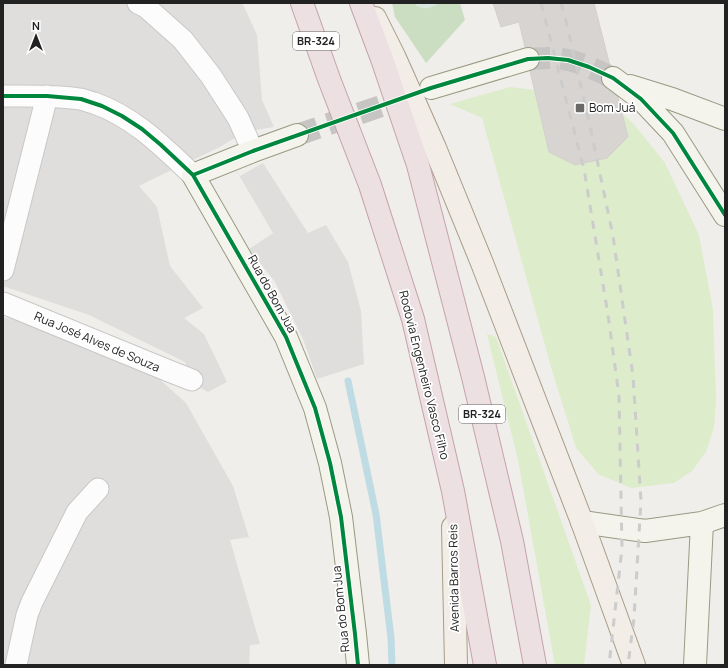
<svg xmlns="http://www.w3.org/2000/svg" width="728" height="668" font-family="Manrope,sans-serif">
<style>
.residential{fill:#dfdedc}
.grass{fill:#ddeccb}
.forest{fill:#cbdec1}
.wetland{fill:#d9e6de}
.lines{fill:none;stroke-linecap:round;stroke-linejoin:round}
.stream{stroke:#bfdbe3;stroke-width:7}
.building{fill:#d7d4d2;stroke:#d3d0cc}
.secondary-tunnel{stroke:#c7c5c3;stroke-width:22;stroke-dasharray:22 11;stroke-linecap:butt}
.street-casing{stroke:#c9c8c7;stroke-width:23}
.secondary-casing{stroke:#999a82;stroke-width:24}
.primary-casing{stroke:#a79c86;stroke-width:24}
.highway-casing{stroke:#c5a2ac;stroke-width:24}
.street{stroke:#fdfcfc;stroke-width:21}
.secondary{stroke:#f4f4ed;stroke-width:22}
.primary{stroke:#f3ede7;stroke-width:22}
.highway{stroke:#ece0e2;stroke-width:22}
.rail{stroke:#ccc;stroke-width:3;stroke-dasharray:8 8;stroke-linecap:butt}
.cycleway-casing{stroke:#fff;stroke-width:6}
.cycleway{stroke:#00873e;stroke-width:4}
.poi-dot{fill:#6a6968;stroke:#fff;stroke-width:1.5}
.labels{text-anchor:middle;stroke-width:3.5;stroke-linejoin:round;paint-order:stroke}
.shield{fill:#fff;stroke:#646464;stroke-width:1}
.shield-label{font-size:11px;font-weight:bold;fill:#222}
.poi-label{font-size:12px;fill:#222;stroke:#fff;text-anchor:start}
.street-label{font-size:12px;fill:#222;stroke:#fff}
</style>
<rect width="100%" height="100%" fill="#f0eeeb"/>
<!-- residential -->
<path class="residential" d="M3,3H242L247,13L257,35L262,100L274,127L250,131L241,139L235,138L220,147L240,176L263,163L308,233L326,225L348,262L361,311L364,364L317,379L303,339L275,282L249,249L273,233L240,177L220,147L155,178L139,186L157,207L170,266L203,308L184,318L204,334L227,382L208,392L199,387L192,380L185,362L89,315L3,286Z
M3,317L25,322L124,358L157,377L186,403L233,486L249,537L230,540L260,644L250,645L249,665H3Z"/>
<!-- grass -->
<path class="grass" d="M510,87L604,98L633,123L665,163L699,235L713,309L716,401L714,427L706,452L692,471L674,483L631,488L598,474L576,448L551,367L482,118L450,104Z
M487,334L496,337L591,605L584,665H555L518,460Z"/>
<!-- forest -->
<path class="forest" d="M392,3H460L465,20L426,63L395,17Z"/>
<!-- wetland -->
<path class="wetland" d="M414,3H439C432,9 420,11 414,3Z"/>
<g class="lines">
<!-- stream -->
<path class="stream" d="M348,381L376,514L391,638L392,665"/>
</g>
<!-- building -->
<path class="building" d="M493,3H594L610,66L608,67L603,71L601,77V83L606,88L618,97L628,137L607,158L575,165L549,152L530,71L537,67L540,62V55L537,50L531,47H525L519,22L501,27Z"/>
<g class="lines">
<!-- secondary-tunnel -->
<path class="secondary-tunnel" d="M528,59C534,59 540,58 547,58C571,57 592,68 613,78
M297,135L413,95"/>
<defs>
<path id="street" d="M138,3L146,7L183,40L211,76L238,118L253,151
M3,96C28,96 55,95 80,99C85,100 90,102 94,103C134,117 163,147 193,175
M3,270L47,96
M3,303L169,371L192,380
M16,665L27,615L32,602L77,512L98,489"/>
<path id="secondary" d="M613,78L641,99L673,133L725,215
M630,86L672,99L725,119
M431,88L528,59
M297,135L253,151L193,175L286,337L315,408L330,463L341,517L355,634L358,665
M582,522L645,531L702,523L725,515
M695,665L702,523"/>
<path id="primary" d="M375,18L394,56L435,148L482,263L582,522L634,665
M453,527L456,665"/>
<path id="highway" d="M302,3L329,79L370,185L413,319L453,491L485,665
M361,3L382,59L418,165L473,377L512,541L535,665"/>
</defs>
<!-- street casing -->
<use href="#street" class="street-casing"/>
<!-- secondary casing -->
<use href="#secondary" class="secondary-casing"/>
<!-- primary casing -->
<use href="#primary" class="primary-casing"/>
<!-- highway casing -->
<use href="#highway" class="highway-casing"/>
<!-- street -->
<use href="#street" class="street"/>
<!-- secondary -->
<use href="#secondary" class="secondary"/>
<!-- primary -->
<use href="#primary" class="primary"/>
<!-- highway -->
<use href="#highway" class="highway"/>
<!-- rail -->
<path class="rail" d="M541,3L584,169L608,315L619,396L622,548L609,665
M561,3L567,25L590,126L613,236L633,376L641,501L634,618L628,665"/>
<defs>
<path id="cycleway" d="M3,96H47L81,99L102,106L122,116L142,129L161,145L193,175L286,337L315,408L330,463L341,517L355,634L358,665
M193,175L253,151L431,88L528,59L548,58L568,60L589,67L613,78L641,99L673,133L725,215"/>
</defs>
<!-- cycleway casing -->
<use href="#cycleway" class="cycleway-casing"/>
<!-- cycleway -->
<use href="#cycleway" class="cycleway"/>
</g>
<!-- markers -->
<rect class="poi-dot" x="575" y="103" width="10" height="10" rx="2"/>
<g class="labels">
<!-- shield labels -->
<g class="shield">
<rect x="293" y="32" width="46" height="18" rx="3"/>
<rect x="459" y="405" width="46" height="18" rx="3"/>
</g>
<g class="shield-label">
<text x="316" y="45">BR-324</text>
<text x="482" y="418">BR-324</text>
</g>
<!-- poi labels -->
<g class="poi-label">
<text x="589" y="112">Bom Juá</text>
</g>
<!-- street labels -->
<g class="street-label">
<text transform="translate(272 294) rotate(61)" y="4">Rua do Bom Jua</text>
<text transform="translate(97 342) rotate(23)" y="4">Rua José Alves de Souza</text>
<text transform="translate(424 375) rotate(76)" y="4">Rodovia Engenheiro Vasco Filho</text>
<text transform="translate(454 578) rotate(-91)" y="4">Avenida Barros Reis</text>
<text transform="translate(341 609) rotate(-96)" y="4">Rua do Bom Jua</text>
</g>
</g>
<!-- border -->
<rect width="728" height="668" fill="none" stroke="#222222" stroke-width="8"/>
<!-- north arrow -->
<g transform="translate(36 36)" stroke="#ffffff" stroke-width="3" paint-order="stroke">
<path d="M0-3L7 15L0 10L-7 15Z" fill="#222222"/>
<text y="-6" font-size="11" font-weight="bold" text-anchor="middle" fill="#222222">N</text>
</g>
</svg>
